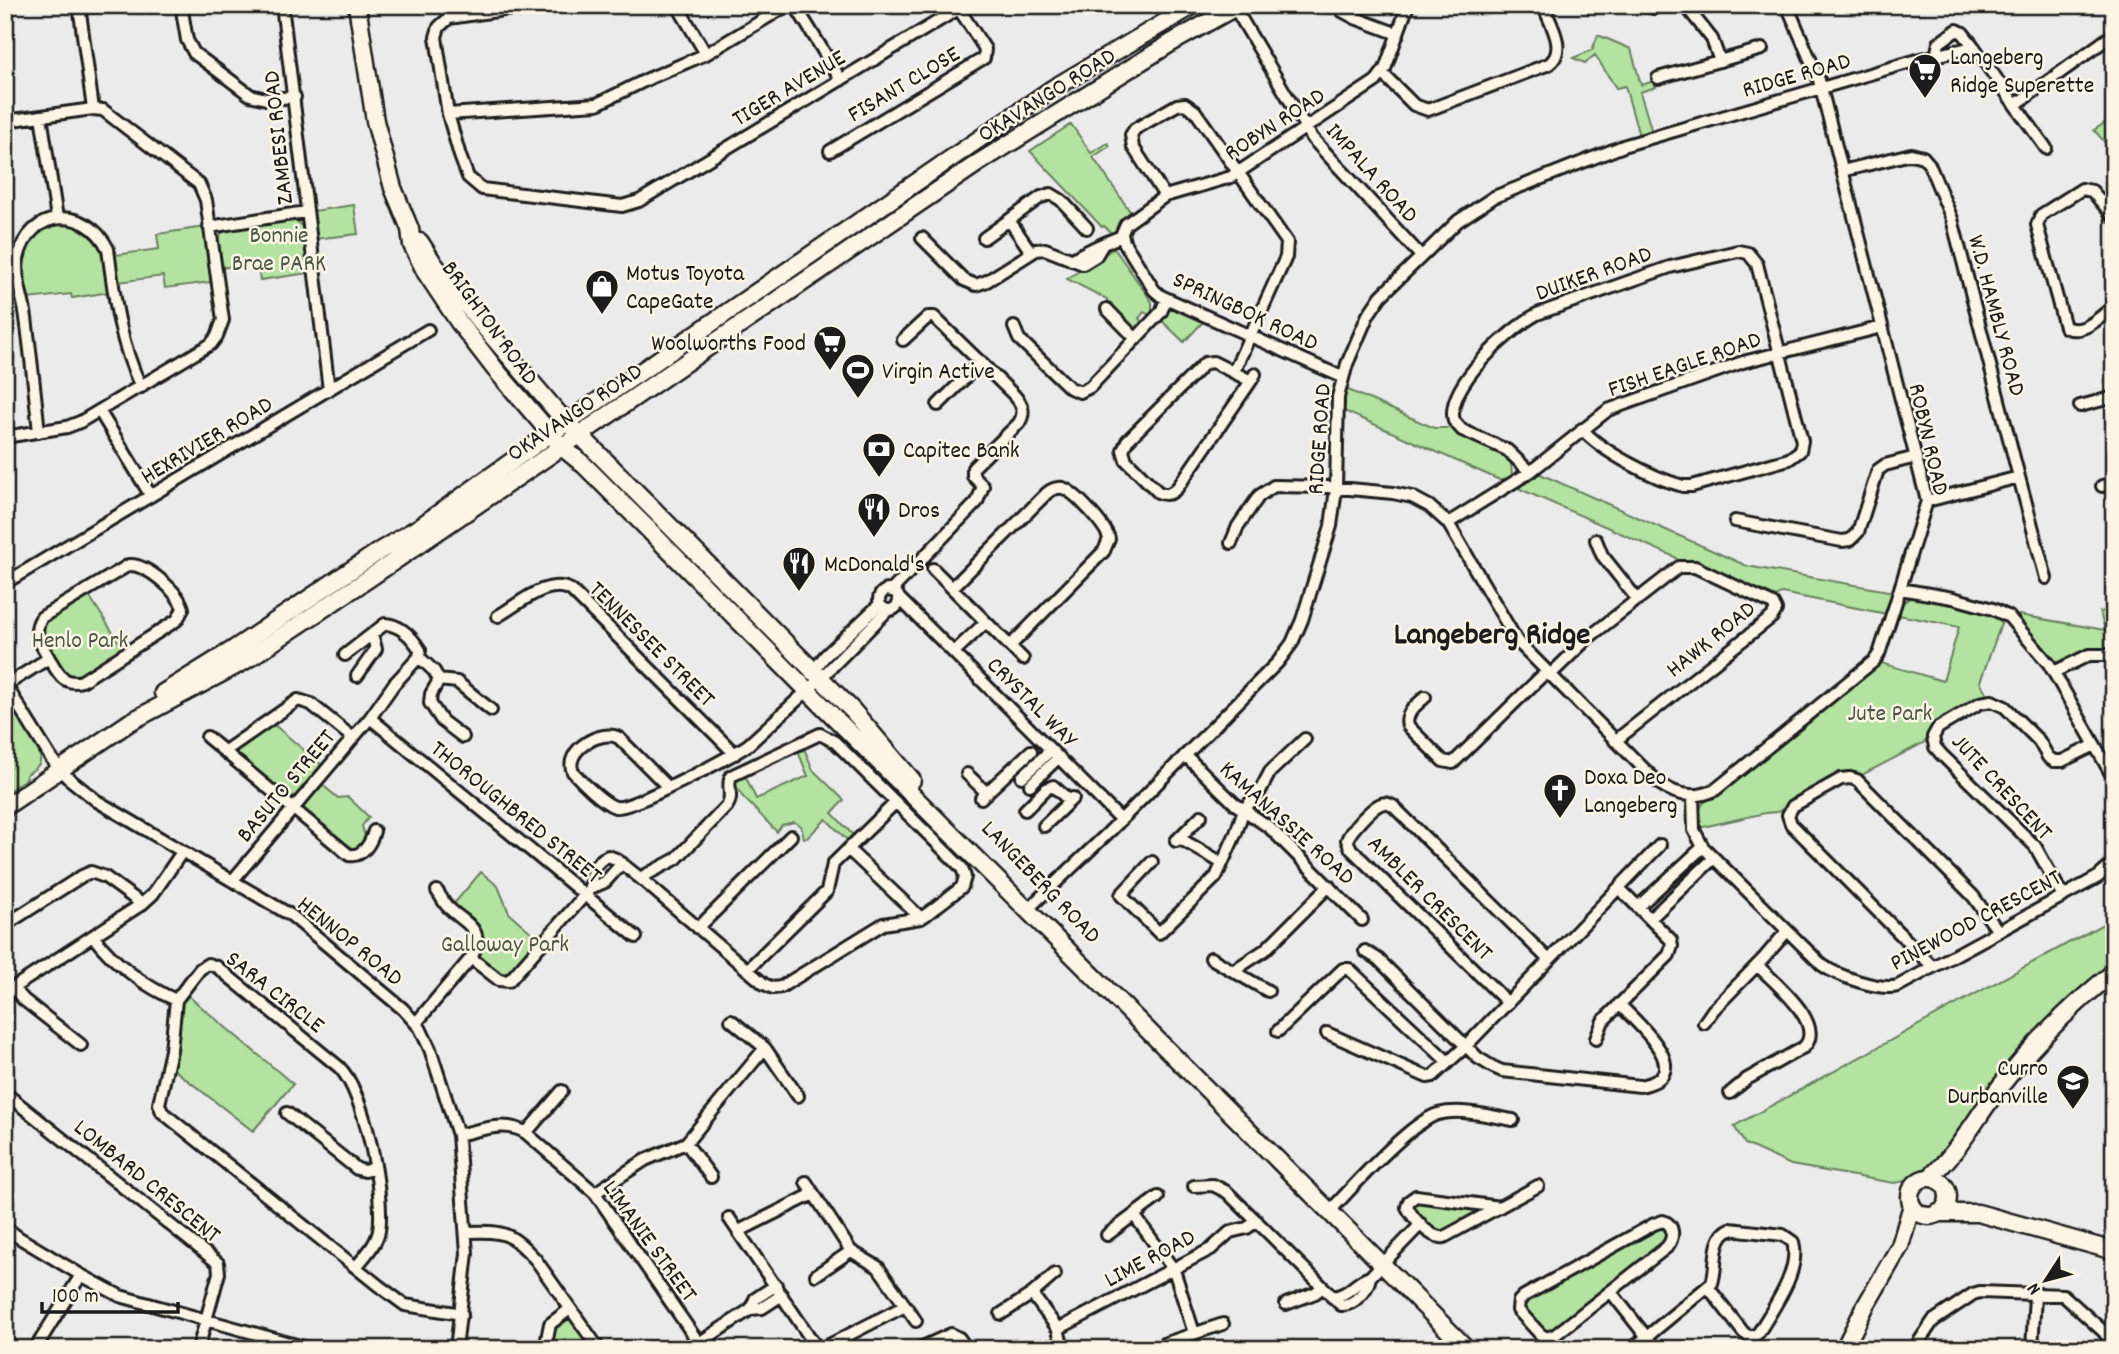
<svg xmlns="http://www.w3.org/2000/svg" width="2119" height="1354" font-family="Dekko,sans-serif">
<style>
.green{fill:#b3e2a1;stroke:#687f5e;stroke-width:2}
.lines{fill:none;stroke-linecap:round;stroke-linejoin:round}
.street-casing{stroke:#1c1c1c;stroke-width:16}
.secondary-casing{stroke:#1c1c1c;stroke-width:21}
.street{stroke:#fcf5e5;stroke-width:10}
.secondary{stroke:#fcf5e5;stroke-width:16}
.labels{text-anchor:middle;stroke-width:5;stroke-linejoin:round;paint-order:stroke}
.poi-label{font-size:24px;fill:#1c1c1c;stroke:#fcf5e5;text-anchor:start}
.street-label{font-size:24px;fill:#1c1c1c;stroke:#fcf5e5}
.park-label{font-size:24px;fill:#495744;stroke:#fcf5e5}
.district-label{font-size:32px;font-weight:bold;fill:#1c1c1c;stroke:#fcf5e5}
</style>
<rect width="100%" height="100%" fill="#ebebeb"/>
<filter id="ink" filterUnits="userSpaceOnUse"><feTurbulence type="fractalNoise" baseFrequency=".0143" numOctaves="2"/><feDisplacementMap in="SourceGraphic" scale="14" xChannelSelector="R" yChannelSelector="G"/><feConvolveMatrix kernelMatrix="1 2 1 2 8 2 1 2 1" color-interpolation-filters="sRGB"/></filter>
<g filter="url(#ink)">
<!-- green -->
<path class="green" d="M1598,35L1631,49L1641,85L1654,81L1656,87L1640,92L1652,132L1639,136L1625,86L1616,88L1595,55L1585,63L1573,58L1592,50Z
M2114,117V153L2094,130Z
M1071,124L1091,153L1108,143L1110,146L1093,157L1131,213L1112,234L1104,226L1102,227L1030,151Z
M354,205L358,234L315,239L313,211Z
M290,220L298,222L302,227L309,273L260,280L257,262L221,268L218,239L224,230Z
M65,224C106,227 105,261 110,292L72,298L71,294L28,299C23,262 15,231 65,224Z
M205,227L212,282L165,288L163,276L119,282L115,255L159,249L157,234Z
M1114,248L1152,302V311L1154,313L1151,316L1144,312L1139,318L1143,324L1138,328L1129,326L1107,304V299L1067,279Z
M12,261L18,300H5V262Z
M1173,309L1204,321L1184,342L1160,319L1168,311Z
M1346,389L1434,428H1450L1461,435L1502,454L1511,463L1512,475L1504,482L1344,411Z
M1538,473L1747,566L1894,592L1887,614L1782,593L1776,597L1700,564L1691,561L1679,562L1675,557L1520,489V484Z
M88,594L124,650L81,678H69L43,637C38,616 73,603 88,594Z
M1912,596L1954,603L2003,619L1980,682L1988,696L1979,699L1929,740L1860,776L1850,773L1841,774L1777,812L1765,813L1699,828C1699,808 1697,804 1717,795L1881,663L1943,681L1959,627L1899,615L1903,603Z
M2114,609V663L2110,650C2082,646 2079,661 2057,662L2016,618L2019,615L2105,630L2100,612Z
M5,690L42,752L39,754C44,765 34,769 26,775L27,778L5,793Z
M272,723L323,766L297,796L288,798L236,754L237,747Z
M803,746L813,770L844,800L832,813L853,835L847,840L826,819L807,838H804L801,826L794,822L782,825L777,832L742,796L734,782L737,780L736,777L744,773L756,799L808,776L797,749Z
M319,782L338,798L348,797L369,817L362,826L366,840L361,848L351,851L304,812L302,805Z
M481,872L498,886L509,913L540,940L508,976C499,976 482,965 480,955C479,949 480,942 481,936L452,906Z
M2114,918V963L2087,984L2028,1042L1982,1097L1941,1161L1930,1169L1906,1181L1894,1183L1791,1165L1745,1144L1734,1126Z
M186,994L293,1084L253,1131L172,1068L180,1007Z
M1416,1200L1476,1209V1215C1437,1237 1445,1240 1413,1208V1203Z
M1658,1227L1665,1231V1242L1555,1332H1545C1535,1322 1520,1313 1526,1299Z
M566,1317L573,1318L595,1349H549L555,1324Z"/>
<g class="lines">
<defs>
<path id="street" d="M79,5L93,109
M181,5L187,40L194,53L250,95L266,99L295,97
M282,5L329,390
M539,5L449,18L439,27L436,37L448,114L460,156L468,177L482,189L622,206L639,201L965,5
M677,5L706,54
M795,5L841,80
M1057,5H1065
M1233,5L1312,138L1421,256
M1644,5L1654,8L1663,5
M1685,5L1712,39L1720,61
M1342,11L1355,18L1398,34
M1936,56L1939,43L1957,30L1963,33L1974,47
M1383,74L1414,105L1428,110L1549,64C1568,50 1550,23 1543,5
M1658,78L1762,49
M2015,105L2046,148
M448,114L597,104L650,78L706,54L788,5
M41,116L57,218
M5,121L93,109L103,110L199,184L206,200L223,320L217,336L211,344L80,422L67,427L5,437
M830,151L984,58L985,49L959,9
M1842,171L1911,154L1923,157L1929,164L1952,219L2019,477L1927,501
M1165,196L1133,147L1131,135L1135,129L1177,105L1185,104L1195,111L1287,242L1286,257L1234,371
M2114,217L2092,191L2082,189L2041,215L2037,225L2065,327C2083,336 2100,317 2114,306
M1009,220L1031,252
M209,227L306,212
M922,238L964,280L976,285L987,281L1036,250L1045,249L1083,264L1096,256L1102,246
M984,238L1041,197L1051,194L1061,200L1087,228
M1071,260C1088,250 1104,243 1122,236
M1107,309L1136,339
M1014,327L1019,339L1070,388L1080,392L1090,387L1161,312L1166,300
M1342,377L1161,296L1154,290L1124,242L1122,233L1126,224L1165,196L1231,177L1376,81L1385,69L1408,5
M1251,381L1213,362L1205,363L1127,441L1123,450L1126,460L1158,492C1166,496 1172,494 1178,487L1251,381L1255,374
M938,405L981,362
M2080,406L2114,397
M100,412L151,496
M39,432C35,394 31,356 26,318C24,300 14,277 18,259C28,209 86,204 108,249C114,296 120,344 141,387
M1530,472L1507,450L1462,430L1454,421C1444,387 1510,329 1537,314L1670,267L1738,251L1748,253L1757,264L1802,441L1800,451L1789,459L1692,486H1683C1653,478 1602,452 1582,429
M2019,477L2046,578
M2102,486L2114,483
M1735,521L1842,541L1850,540L1858,532L1878,470L1885,465L1916,457
M1448,523L1530,472L1608,410L1743,362L1882,327
M1596,540L1602,555L1637,599
M1231,543L1238,526L1259,496L1274,486L1328,487L1393,493L1412,497L1429,506L1448,523L1517,641L1656,781C1674,795 1694,800 1715,790L1874,661L1879,654L1895,605L1927,501L1819,80L1787,5
M933,569L1023,659
M5,583L428,330
M952,588L1047,493C1052,489 1056,487 1063,488C1075,492 1107,527 1109,539L1104,551L1010,646
M1900,589L1953,598L1993,609L2009,617L2049,664L2114,779
M879 600a10 10 0 1 1 20 0a10 10 0 1 1-20 0Z
M891,591L977,502L983,486L973,476V468L1019,423C1026,412 1022,404 1014,395L934,317H928L903,340
M898,597L1121,820
M498,616C518,605 547,577 571,590L735,754
M954,652L986,622
M345,655L385,624C400,625 412,637 420,650L419,657
M2054,672L2089,655H2109
M811,674L825,656L880,604
M357,676L376,649L372,634
M1549,676L1588,638L1679,567H1695L1773,604L1776,610L1772,617L1615,741
M439,680L431,694L430,703L442,721L463,737
M5,684L51,758L67,777L97,801L292,916L403,1009L420,1028L430,1049L458,1135L467,1253L456,1349
M6,685L49,658C58,673 63,686 82,681L177,620L183,609C180,593 146,563 129,565L42,617C31,632 41,644 49,658
M1425,697C1417,705 1404,713 1408,726L1443,761L1453,763L1546,672
M370,718L636,937
M207,737L349,855C363,857 371,843 374,831
M225,751L298,700L311,704L353,738
M1185,755L1235,804L1269,827L1362,920
M967,774L987,793
M1022,777L1051,750
M1030,785L1059,757
M668,787L619,738C601,728 563,751 573,772C582,782 603,803 615,807C630,811 730,757 748,745L820,679L888,610
M1693,795L1694,830L1703,847L1822,965C1837,976 1880,991 1898,986L2098,877L2114,863
M981,798L1031,751
M1025,810L1046,789L1053,786L1070,801
M1044,826L1073,798
M1179,838L1222,863
M1176,841L1201,816
M848,849L921,918
M1152,862L1121,895L1159,933L1216,877L1236,833L1244,809L1259,793L1270,772L1305,739
M233,880L370,718L394,684L419,657L434,671L439,680L457,682L491,710
M591,888L605,882L622,863
M2063,896L2035,846L1941,754L1935,747L1933,737L1938,728L1980,703L1992,701L2005,707L2039,741L2048,757L2054,761H2062L2095,745
M1638,907L1703,847
M1027,910L1109,832L1278,662L1292,643L1302,620L1331,526L1336,489L1338,397L1347,364L1368,315L1381,296L1458,221L1494,197L1626,145L1921,59L1974,47L2015,105L2114,34
M1650,919L1714,858
M5,925L82,876L91,872L105,877L142,904
M698,928L791,836
M93,936C113,963 146,987 176,1000
M1365,951L1378,959L1478,1058L1493,1067L1502,1071L1640,1086C1699,1075 1638,1024 1619,1004
M471,958L499,980L509,981L591,888C591,873 594,862 608,856L616,859L640,878L764,984L773,988L781,987L883,924L921,918L927,914L962,887L965,877L962,868L835,742L820,734L731,776C726,786 734,796 727,806L676,859L640,878
M1211,958L1233,971L1265,950L1329,886
M1933,967L1791,824L1788,815L1793,806L1841,779L1850,778L1857,780L1973,896L1998,931
M747,970L827,891L833,864L895,803
M1233,971L1268,991
M13,988L24,1000L81,1045
M5,993L142,904L153,894L182,852
M1508,1003L1351,849L1347,840C1350,831 1372,807 1381,804C1387,802 1388,804 1393,806L1549,960
M731,1020L765,1048L798,1096
M416,1023L471,958C488,927 463,924 446,905C443,901 440,895 437,891
M1704,1023L1713,1010L1764,958L1787,931
M1278,1031L1343,969H1349L1448,1062
M1327,1033L1427,1077L1433,1076L1466,1046L1660,845
M1596,1039L1603,1021L1669,955L1672,946L1671,940L1619,888
M5,1093L218,1263L219,1273L198,1349
M1730,1093L1747,1079L1804,1047C1827,1024 1773,981 1757,965
M287,1113L357,1169L365,1171L374,1168
M526,1133L562,1091
M458,1135C480,1130 506,1120 526,1133L595,1193L703,1349
M686,1143L711,1177
M806,1182L851,1251L878,1267L916,1321
M1194,1186L1213,1185L1227,1192L1341,1305C1354,1306 1368,1290 1370,1277
M595,1193L645,1160L686,1143L765,1048
M1500,1207L1416,1196L1409,1201L1407,1207C1413,1218 1430,1239 1444,1237L1538,1186
M1329,1212C1351,1189 1410,1122 1438,1114C1461,1108 1490,1116 1513,1120
M1134,1215L1174,1270L1194,1333
M729,1218L817,1348L825,1347L905,1306
M1663,1221C1675,1225 1674,1238 1667,1247L1555,1335L1546,1338L1540,1334L1518,1310L1519,1301L1524,1296L1654,1224Z
M5,1227L18,1237L81,1275L120,1296L311,1349
M739,1231L813,1194
M467,1232C505,1231 510,1232 536,1260L599,1349
M1107,1235L1158,1197
M356,1267C364,1257 376,1245 379,1231C385,1196 365,1092 339,1067L217,967L208,964L200,969L176,1000L171,1050L159,1104L162,1112L379,1286L405,1305L462,1314
M816,1275L851,1251
M1611,1292L1656,1349
M1032,1294L1058,1329L1063,1349
M1332,1297C1349,1296 1355,1281 1370,1277L1421,1224
M1286,1304L1315,1293L1323,1287
M751,1309L755,1299L776,1285
M1001,1314L1032,1294L1055,1274
M1058,1329L1211,1249L1230,1232L1247,1228L1257,1221
M5,1343L15,1349
M699,1343L751,1309L762,1308L782,1295
M1163,1344L1223,1324
M35,1349L81,1275
M545,1349L550,1324L570,1309
M918,1349L951,1334L959,1338L967,1349
M1632,1349L1712,1283C1718,1266 1711,1238 1730,1229L1783,1235L1793,1242C1801,1271 1773,1308 1759,1332C1754,1338 1748,1337 1743,1332L1708,1287
M1914,1349L1933,1321L1973,1294L1980,1292L2063,1295L2103,1331L2114,1345
M2032,1349L2035,1295"/>
<path id="secondary" d="M357,5L375,121L393,188L410,229L412,245L426,273L458,321L495,369L562,447L584,465L646,527L807,690L1467,1349
M420,242L434,264L480,322L558,413L853,711L912,780
M163,693L234,649L381,550L418,528L550,434L1052,89L1194,5
M5,807L130,722L243,662L368,579L978,163L1171,43L1239,5
M1929,1178C1958,1153 1976,1118 1999,1088C2032,1045 2071,1006 2114,972
M1910 1197a19 19 0 1 1 38 0a19 19 0 1 1-38 0Z
M1938,1213H1978L2114,1251
M1844,1349L1866,1305L1900,1246L1912,1205"/>
</defs>
<!-- street casing -->
<use href="#street" class="street-casing"/>
<!-- secondary casing -->
<use href="#secondary" class="secondary-casing"/>
<!-- street -->
<use href="#street" class="street"/>
<!-- secondary -->
<use href="#secondary" class="secondary"/>
</g>
</g>
<!-- icons -->
<defs>
<symbol id="supermarket-pin" viewBox="-11 -11 22 30"><path d="M0 17L-7.5 6A9.5 9.5 0 1 1 7.5 6Z" fill="#1c1c1c" stroke="#fcf5e5"/><path d="M-6-5.5h2.5l.6 2H6L4.5 2H-2.5L-4.4-4H-6ZM-1.5 3.2a1.3 1.3 0 1 0 .1 0ZM3 3.2a1.3 1.3 0 1 0 .1 0Z" fill="#fff"/></symbol>
<symbol id="shop-pin" viewBox="-11 -11 22 30"><path d="M0 17L-7.5 6A9.5 9.5 0 1 1 7.5 6Z" fill="#1c1c1c" stroke="#fcf5e5"/><path d="M-5-2.5h2.3a2.7 3.5 0 0 1 5.4 0H5L5.5 6h-11ZM-1.5-2.5h3a1.5 2.3 0 0 0-3 0Z" fill="#fff"/></symbol>
<symbol id="stadium-pin" viewBox="-11 -11 22 30"><path d="M0 17L-7.5 6A9.5 9.5 0 1 1 7.5 6Z" fill="#1c1c1c" stroke="#fcf5e5"/><path d="M0-5a6.5 5 0 1 0 0 10a6.5 5 0 1 0 0-10ZM-3.5-1.8h7v3.6h-7Z" fill="#fff"/></symbol>
<symbol id="bank-pin" viewBox="-11 -11 22 30"><path d="M0 17L-7.5 6A9.5 9.5 0 1 1 7.5 6Z" fill="#1c1c1c" stroke="#fcf5e5"/><path d="M-6-4H6V4H-6ZM0-2.3a2.3 2.3 0 1 0 0 4.6a2.3 2.3 0 1 0 0-4.6Z" fill="#fff"/></symbol>
<symbol id="restaurant-pin" viewBox="-11 -11 22 30"><path d="M0 17L-7.5 6A9.5 9.5 0 1 1 7.5 6Z" fill="#1c1c1c" stroke="#fcf5e5"/><path d="M-5-6h1v4h1v-4h1v4h1v-4h1v5L-1.5 .5V6h-2V.5L-5-1ZM5-6V6H3V1.5H1.5Q1.5-4 5-6Z" fill="#fff"/></symbol>
<symbol id="church-pin" viewBox="-11 -11 22 30"><path d="M0 17L-7.5 6A9.5 9.5 0 1 1 7.5 6Z" fill="#1c1c1c" stroke="#fcf5e5"/><path d="M-1.2-6h2.4v3.5h3.3v2.4h-3.3V6h-2.4V-.1h-3.3v-2.4h3.3Z" fill="#fff"/></symbol>
<symbol id="school-pin" viewBox="-11 -11 22 30"><path d="M0 17L-7.5 6A9.5 9.5 0 1 1 7.5 6Z" fill="#1c1c1c" stroke="#fcf5e5"/><path d="M0-5L7-2L0 1L-7-2ZM-4 1L0 2.5L4 1V4Q0 6-4 4Z" fill="#fff"/></symbol>
</defs>
<g fill-rule="evenodd">
<use href="#supermarket-pin" x="1906" y="51" width="38" height="52"/>
<use href="#shop-pin" x="583" y="267" width="38" height="52"/>
<use href="#supermarket-pin" x="811" y="323" width="38" height="52"/>
<use href="#stadium-pin" x="839" y="351" width="38" height="52"/>
<use href="#bank-pin" x="860" y="430" width="38" height="52"/>
<use href="#restaurant-pin" x="855" y="490" width="38" height="52"/>
<use href="#restaurant-pin" x="780" y="544" width="38" height="52"/>
<use href="#church-pin" x="1541" y="771" width="38" height="52"/>
<use href="#school-pin" x="2054" y="1062" width="38" height="52"/>
</g>
<g class="labels">
<!-- poi labels -->
<g class="poi-label">
<text x="1950" y="64">Langeberg<tspan x="1950" dy="28">Ridge Superette</tspan></text>
<text x="626" y="280">Motus Toyota<tspan x="626" dy="28">CapeGate</tspan></text>
<text x="806" y="350" text-anchor="end">Woolworths Food</text>
<text x="882" y="378">Virgin Active</text>
<text x="903" y="457">Capitec Bank</text>
<text x="898" y="517">Dros</text>
<text x="824" y="571">McDonald's</text>
<text x="1584" y="784">Doxa Deo<tspan x="1584" dy="28">Langeberg</tspan></text>
<text x="2048" y="1075" text-anchor="end">Curro<tspan x="2048" dy="28">Durbanville</tspan></text>
</g>
<!-- street labels -->
<g class="street-label">
<text transform="translate(1796 74) rotate(-16)" y="8">RIDGE ROAD</text>
<text transform="translate(903 83) rotate(-31)" y="8">FISANT CLOSE</text>
<text transform="translate(788 87) rotate(-31)" y="8">TIGER AVENUE</text>
<text transform="translate(1046 94) rotate(-32)" y="8">OKAVANGO ROAD</text>
<text transform="translate(1274 123) rotate(-33)" y="8">ROBYN ROAD</text>
<text transform="translate(277 138) rotate(-96)" y="8">ZAMBESI ROAD</text>
<text transform="translate(1373 172) rotate(48)" y="8">IMPALA ROAD</text>
<text transform="translate(1593 272) rotate(-20)" y="8">DUIKER ROAD</text>
<text transform="translate(1246 310) rotate(25)" y="8">SPRINGBOK ROAD</text>
<text transform="translate(1998 315) rotate(75)" y="8">W.D. HAMBLY ROAD</text>
<text transform="translate(491 322) rotate(54)" y="8">BRIGHTON ROAD</text>
<text transform="translate(1684 363) rotate(-19)" y="8">FISH EAGLE ROAD</text>
<text transform="translate(574 411) rotate(-34)" y="8">OKAVANGO ROAD</text>
<text transform="translate(206 439) rotate(-31)" y="8">HEXRIVIER ROAD</text>
<text transform="translate(1318 439) rotate(-86)" y="8">RIDGE ROAD</text>
<text transform="translate(1930 439) rotate(77)" y="8">ROBYN ROAD</text>
<text transform="translate(1710 638) rotate(-39)" y="8">HAWK ROAD</text>
<text transform="translate(653 643) rotate(45)" y="8">TENNESSEE STREET</text>
<text transform="translate(1033 701) rotate(45)" y="8">CRYSTAL WAY</text>
<text transform="translate(285 785) rotate(-50)" y="8">BASUTO STREET</text>
<text transform="translate(2003 786) rotate(47)" y="8">JUTE CRESCENT</text>
<text transform="translate(517 811) rotate(39)" y="8">THOROUGHBRED STREET</text>
<text transform="translate(1288 822) rotate(42)" y="8">KAMANASSIE ROAD</text>
<text transform="translate(1042 881) rotate(46)" y="8">LANGEBERG ROAD</text>
<text transform="translate(1431 897) rotate(45)" y="8">AMBLER CRESCENT</text>
<text transform="translate(1975 919) rotate(-28)" y="8">PINEWOOD CRESCENT</text>
<text transform="translate(351 940) rotate(39)" y="8">HENNOP ROAD</text>
<text transform="translate(276 991) rotate(38)" y="8">SARA CIRCLE</text>
<text transform="translate(148 1180) rotate(39)" y="8">LOMBARD CRESCENT</text>
<text transform="translate(651 1240) rotate(54)" y="8">LIMANIE STREET</text>
<text transform="translate(1149 1257) rotate(-28)" y="8">LIME ROAD</text>
</g>
<!-- park labels -->
<g class="park-label">
<text x="279" y="242">Bonnie<tspan x="279" dy="28">Brae PARK</tspan></text>
<text x="80" y="647">Henlo Park</text>
<text x="1890" y="720">Jute Park</text>
<text x="505" y="951">Galloway Park</text>
</g>
<!-- district labels -->
<g class="district-label">
<text x="1492" y="643">Langeberg Ridge</text>
</g>
</g>
<!-- margin -->
<rect width="2119" height="1354" fill="none" stroke="#fcf5e5" stroke-width="28"/>
<rect x="14" y="14" width="2091" height="1326" fill="none" stroke="#1c1c1c" stroke-width="2.5" filter="url(#ink)"/>
<!-- north arrow -->
<g transform="translate(2046 1280) rotate(234)" stroke="#fcf5e5" stroke-width="5" paint-order="stroke">
<path d="M0-5L12 26L0 18L-12 26Z" fill="#1c1c1c"/>
<text y="-10" font-size="19" font-weight="bold" text-anchor="middle" fill="#1c1c1c">N</text>
</g>
<!-- scale -->
<path d="M42 1302v10h136v-10" fill="none" stroke="#1c1c1c" stroke-width="3.5"/>
<text x="52" y="1302" font-size="21" fill="#1c1c1c" stroke="#fcf5e5" stroke-width="5" paint-order="stroke">100 m</text>
</svg>
